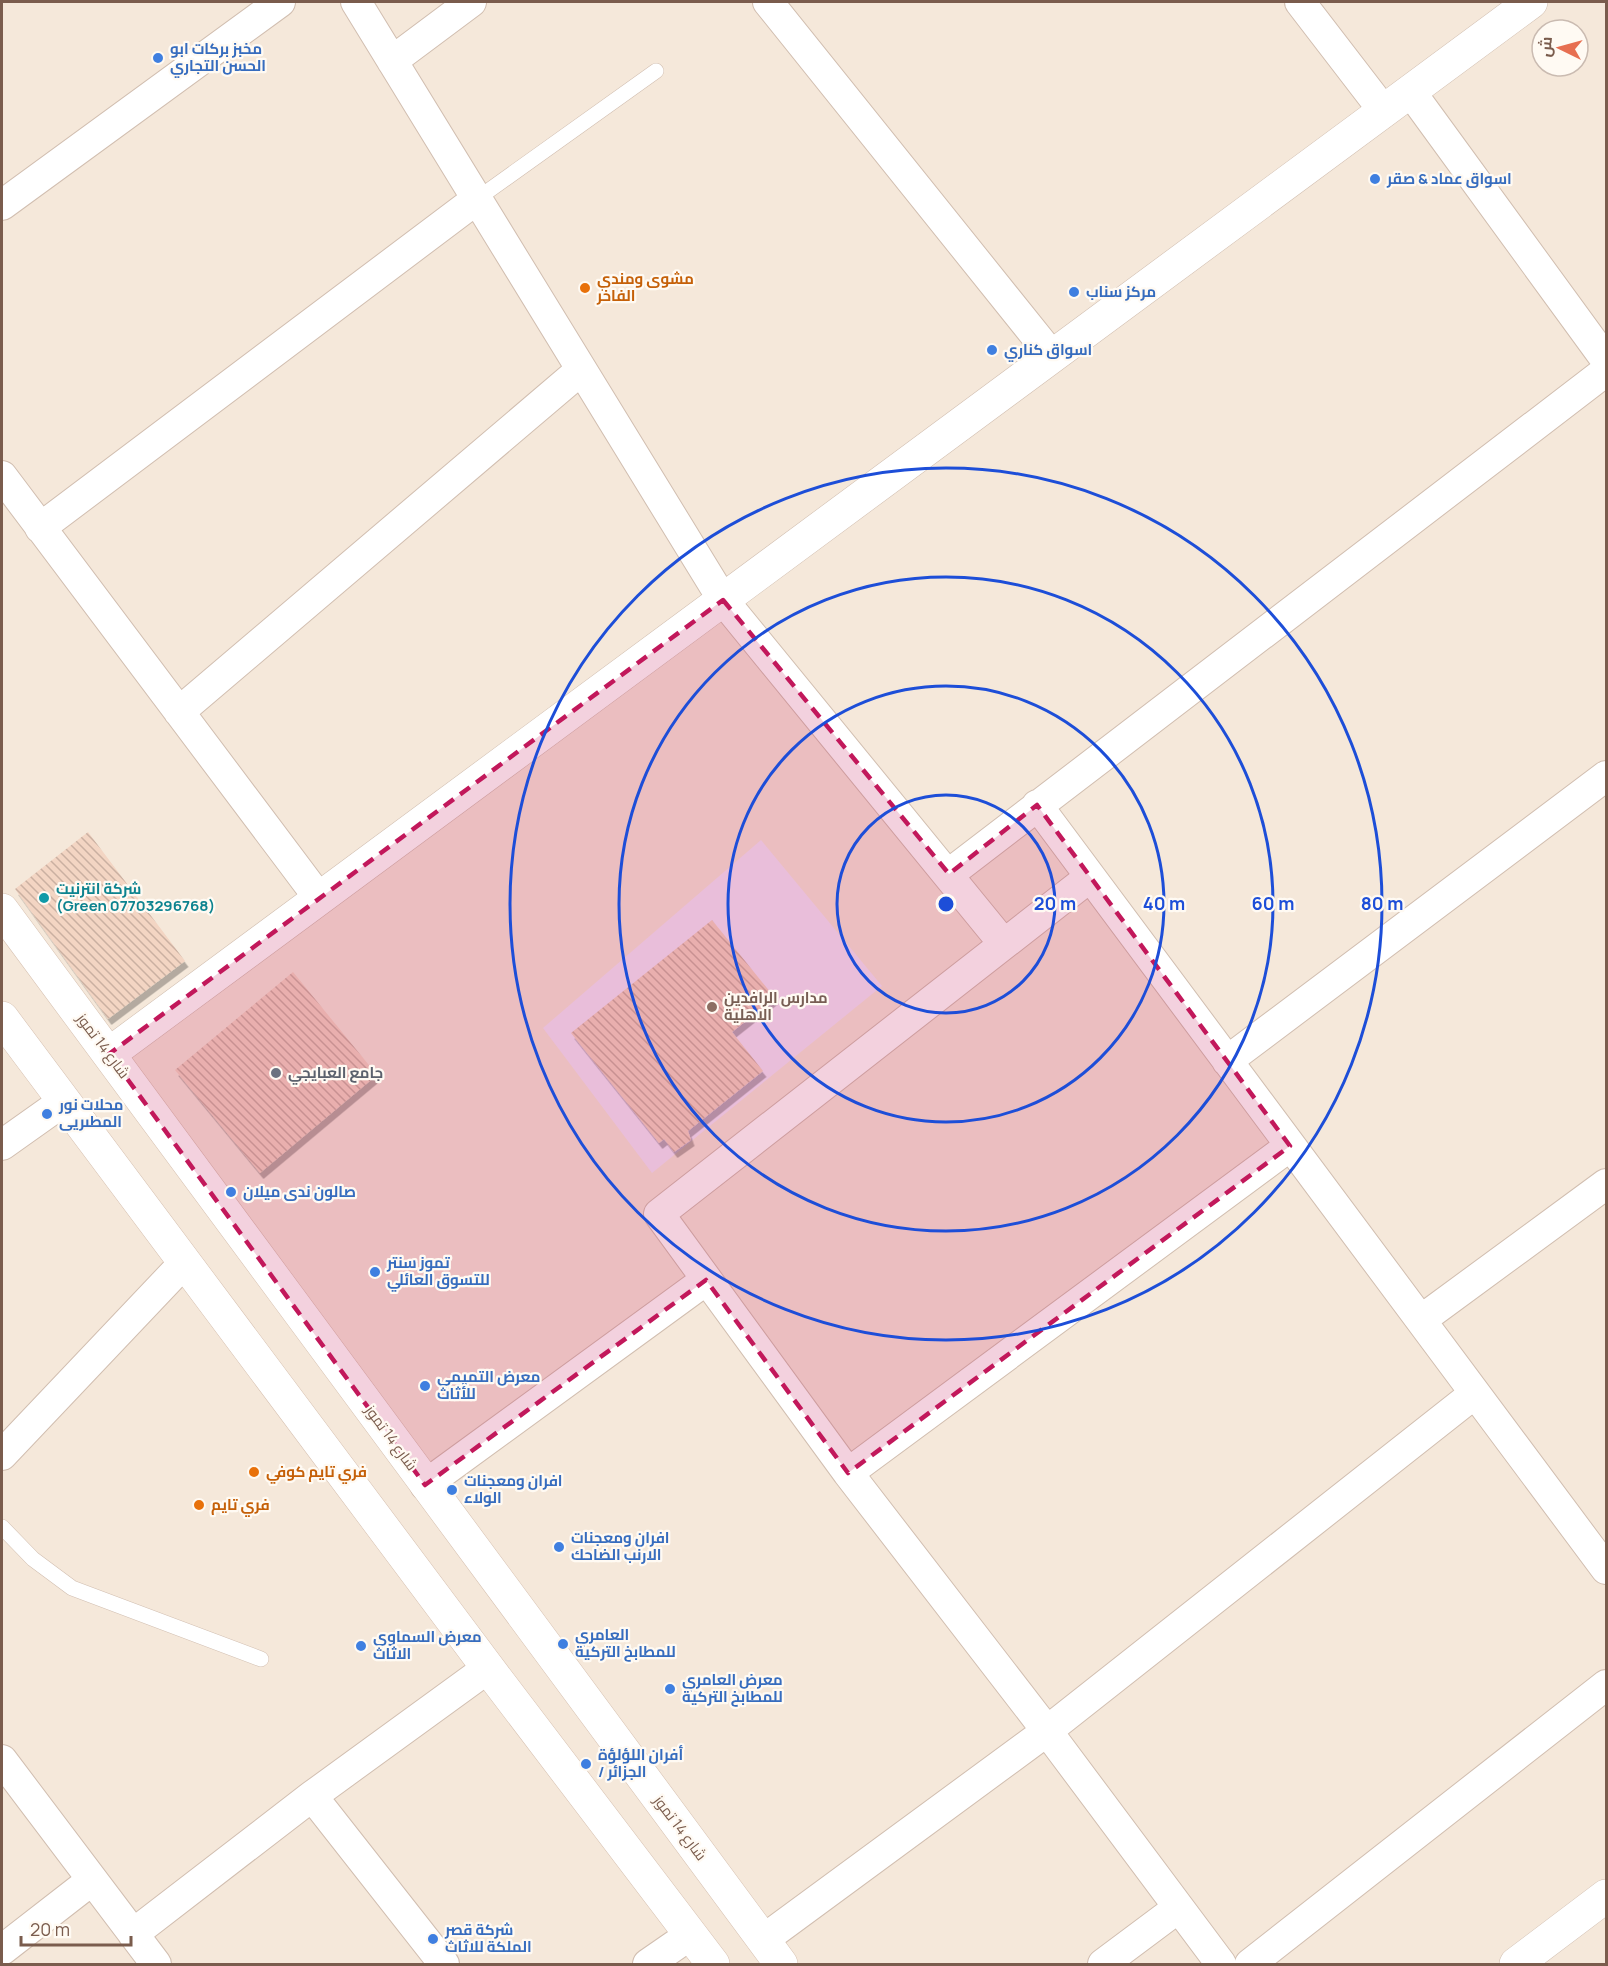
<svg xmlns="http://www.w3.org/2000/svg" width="1608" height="1966" font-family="Manrope,Cairo,sans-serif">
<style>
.residential{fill:#f5e8da;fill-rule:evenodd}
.education{fill:#f3e8fa}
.building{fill:url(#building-back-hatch);filter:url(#shadow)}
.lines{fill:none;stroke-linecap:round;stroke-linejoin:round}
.service-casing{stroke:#d1beb0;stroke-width:16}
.minor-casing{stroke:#d1beb0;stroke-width:32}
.tertiary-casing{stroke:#d1beb0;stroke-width:34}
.secondary-casing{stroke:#d6c0b0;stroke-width:34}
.service{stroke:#fff;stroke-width:15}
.minor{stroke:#fff;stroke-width:30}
.tertiary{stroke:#fff;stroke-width:33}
.secondary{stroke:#fff;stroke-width:33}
.marked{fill:#c2185b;fill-opacity:0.2;stroke:#c2185b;stroke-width:4.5;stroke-dasharray:12 8;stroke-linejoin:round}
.ring{fill:none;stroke:#1d4ed8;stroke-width:3}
.shop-dot{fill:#3f7fe0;stroke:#fffaf3;stroke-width:2}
.food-dot{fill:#e8710a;stroke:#fffaf3;stroke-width:2}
.culture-dot{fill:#0f9aa8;stroke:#fffaf3;stroke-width:2}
.education-dot{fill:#8d6e63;stroke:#fffaf3;stroke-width:2}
.worship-dot{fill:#6b7280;stroke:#fffaf3;stroke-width:2}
.labels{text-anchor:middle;stroke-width:4.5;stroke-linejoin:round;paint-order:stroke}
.shop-label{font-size:15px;font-weight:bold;fill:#366cbe;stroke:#fffaf3;text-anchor:start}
.food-label{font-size:15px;font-weight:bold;fill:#c56008;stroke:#fffaf3;text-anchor:start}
.culture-label{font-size:15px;font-weight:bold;fill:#0d838f;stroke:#fffaf3;text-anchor:start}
.education-label{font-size:15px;font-weight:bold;fill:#785e54;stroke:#fffaf3;text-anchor:start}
.street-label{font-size:15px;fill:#7a5c4d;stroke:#fffaf3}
.worship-label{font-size:15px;font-weight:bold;fill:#5b616d;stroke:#fffaf3;text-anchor:start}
.centre{fill:#1d4ed8;stroke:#fffaf3;stroke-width:3}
.ring-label{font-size:18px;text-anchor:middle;font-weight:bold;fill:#1d4ed8;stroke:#fffaf3;stroke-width:4.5;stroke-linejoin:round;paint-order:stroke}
</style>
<defs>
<pattern id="building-back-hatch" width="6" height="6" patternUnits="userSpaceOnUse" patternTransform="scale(1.5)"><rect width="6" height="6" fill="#f3d5c3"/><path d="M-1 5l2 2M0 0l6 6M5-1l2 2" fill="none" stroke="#cab0a1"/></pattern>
<filter id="shadow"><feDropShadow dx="3.5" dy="6" stdDeviation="0" flood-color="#0004"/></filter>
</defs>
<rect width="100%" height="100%" fill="#fdf6ec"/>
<!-- residential -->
<path class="residential" d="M2,2H1606V1964H2ZM1542,30H1578V66H1542Z"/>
<!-- education -->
<path class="education" d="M761,840L882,986L652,1173L543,1028Z"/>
<!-- building -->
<path class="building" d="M88,832L185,961L108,1019L15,889Z
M712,920L775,998L732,1032L763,1071L688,1131L691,1140L674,1152L664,1139L659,1143L571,1033Z
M293,972L377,1075L260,1173L175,1070Z"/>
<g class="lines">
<defs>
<path id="service" d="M477,199L656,71
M2,1527L33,1559L72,1588L261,1659"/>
<path id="minor" d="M356,2L723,600L1004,944
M768,2L1052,356
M1300,2L1383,110
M392,61L471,2
M1410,91L1606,360
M2,205L280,2
M2,476L319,898
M40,528L477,199
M179,712L581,370
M1037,805L1606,1569
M949,874L1606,371
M1090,877L659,1214L848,1473L1047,1731L1221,1964
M1227,1061L1606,776
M2,1145L64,1101
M1421,1320L1606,1184
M2,1455L184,1263
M848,1473L1290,1146
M425,1485L706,1280
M2,1760L156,1964
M312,1796L444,1964
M133,1934L312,1796L488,1668
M763,1940L1047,1731L1474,1394
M2,1950L92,1880
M648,1964L690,1935
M1103,1964L1178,1908
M1250,1964L1606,1685"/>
<path id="tertiary" d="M109,1054L1531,2
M1516,1964L1606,1896"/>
<path id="secondary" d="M2,910L781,1964
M2,1018L488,1668L713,1964"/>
</defs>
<!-- service casing -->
<use href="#service" class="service-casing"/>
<!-- minor casing -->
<use href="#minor" class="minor-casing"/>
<!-- tertiary casing -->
<use href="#tertiary" class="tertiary-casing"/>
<!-- secondary casing -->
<use href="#secondary" class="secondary-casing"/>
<!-- service -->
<use href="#service" class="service"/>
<!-- minor -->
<use href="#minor" class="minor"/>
<!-- tertiary -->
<use href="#tertiary" class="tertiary"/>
<!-- secondary -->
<use href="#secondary" class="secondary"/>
</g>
<!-- marked area -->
<path class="marked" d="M723,600L949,874L1037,805L1290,1146L848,1473L706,1280L425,1485L109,1054Z"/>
<!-- distance rings -->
<g class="ring">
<circle cx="946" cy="904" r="109"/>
<circle cx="946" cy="904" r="218"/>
<circle cx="946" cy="904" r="327"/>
<circle cx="946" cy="904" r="436"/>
</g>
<!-- markers -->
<g class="shop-dot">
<circle cx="158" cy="58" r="6"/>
<circle cx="1375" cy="179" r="6"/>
<circle cx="1074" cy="292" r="6"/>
<circle cx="992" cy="350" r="6"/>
<circle cx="47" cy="1114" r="6"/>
<circle cx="231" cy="1192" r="6"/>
<circle cx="375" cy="1272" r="6"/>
<circle cx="425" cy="1386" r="6"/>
<circle cx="452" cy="1490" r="6"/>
<circle cx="559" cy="1547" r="6"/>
<circle cx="563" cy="1644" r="6"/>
<circle cx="361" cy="1646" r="6"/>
<circle cx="670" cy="1689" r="6"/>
<circle cx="586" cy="1764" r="6"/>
<circle cx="433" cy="1939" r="6"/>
</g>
<g class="food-dot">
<circle cx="585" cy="288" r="6"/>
<circle cx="254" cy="1472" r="6"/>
<circle cx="199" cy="1505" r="6"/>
</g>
<circle class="culture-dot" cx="44" cy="898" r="6"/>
<circle class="education-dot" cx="712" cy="1007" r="6"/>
<circle class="worship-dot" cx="276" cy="1073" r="6"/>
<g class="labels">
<!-- shop labels -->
<g class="shop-label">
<text x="170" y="54">مخبز بركات ابو<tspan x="170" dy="17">الحسن التجاري</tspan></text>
<text x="1387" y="184">اسواق عماد &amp; صقر</text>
<text x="1086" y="297">مركز سناب</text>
<text x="1004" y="355">اسواق كناري</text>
<text x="59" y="1110">محلات نور<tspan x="59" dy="17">المطىريى</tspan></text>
<text x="243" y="1197">صالون ندى ميلان</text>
<text x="387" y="1268">تموز سنتر<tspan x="387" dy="17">للتسوق العائلي</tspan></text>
<text x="437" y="1382">معرض التميمي<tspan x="437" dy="17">للأثاث</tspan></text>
<text x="464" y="1486">افران ومعجنات<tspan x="464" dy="17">الولاء</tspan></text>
<text x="571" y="1543">افران ومعجنات<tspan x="571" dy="17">الارنب الضاحك</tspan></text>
<text x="575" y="1640">العامري<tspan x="575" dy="17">للمطابخ التركية</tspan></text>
<text x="373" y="1642">معرض السماوي<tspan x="373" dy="17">الاثاث</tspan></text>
<text x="682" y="1685">معرض العامري<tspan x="682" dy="17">للمطابخ التركية</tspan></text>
<text x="598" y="1760">أفران اللؤلؤة<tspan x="598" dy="17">/ الجزائر</tspan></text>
<text x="445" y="1935">شركة قصر<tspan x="445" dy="17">الملكة للاثاث</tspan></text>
</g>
<!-- food labels -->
<g class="food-label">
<text x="597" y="284">مشوى ومندي<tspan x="597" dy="17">الفاخر</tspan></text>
<text x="266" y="1477">فري تايم كوفي</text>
<text x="211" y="1510">فري تايم</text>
</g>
<!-- culture labels -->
<g class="culture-label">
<text x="56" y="894">شركة انترنيت<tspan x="56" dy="17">(Green 07703296768)</tspan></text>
</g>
<!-- education labels -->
<g class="education-label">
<text x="724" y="1003">مدارس الرافدين<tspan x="724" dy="17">اﻻهلية</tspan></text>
</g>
<!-- street labels -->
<g class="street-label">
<text transform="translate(103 1046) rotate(53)" y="5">شارع 14 تموز</text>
<text transform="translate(391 1438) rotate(54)" y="5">شارع 14 تموز</text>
<text transform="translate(680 1828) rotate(53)" y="5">شارع 14 تموز</text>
</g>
<!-- worship labels -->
<g class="worship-label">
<text x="288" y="1078">جامع العبايجي</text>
</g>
</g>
<circle cx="946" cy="904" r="9" class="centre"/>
<g class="ring-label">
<text x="1055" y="910">20 m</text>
<text x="1164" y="910">40 m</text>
<text x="1273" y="910">60 m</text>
<text x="1382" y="910">80 m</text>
</g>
<!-- border -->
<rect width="1608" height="1966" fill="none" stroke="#7a5c4d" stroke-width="6"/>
<!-- north arrow -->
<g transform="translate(1560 48) rotate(275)"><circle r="28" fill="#fffaf3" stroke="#cabbb1" stroke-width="1.5"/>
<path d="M0-4.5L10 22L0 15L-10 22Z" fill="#e76f51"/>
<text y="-9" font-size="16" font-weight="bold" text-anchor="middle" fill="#7a5c4d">ش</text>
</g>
<!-- scale -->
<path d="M21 1936v9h110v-9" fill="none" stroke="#7a5c4d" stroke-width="3"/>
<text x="30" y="1936" font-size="18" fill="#7a5c4d" stroke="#fffaf3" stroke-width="4.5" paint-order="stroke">20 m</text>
</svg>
